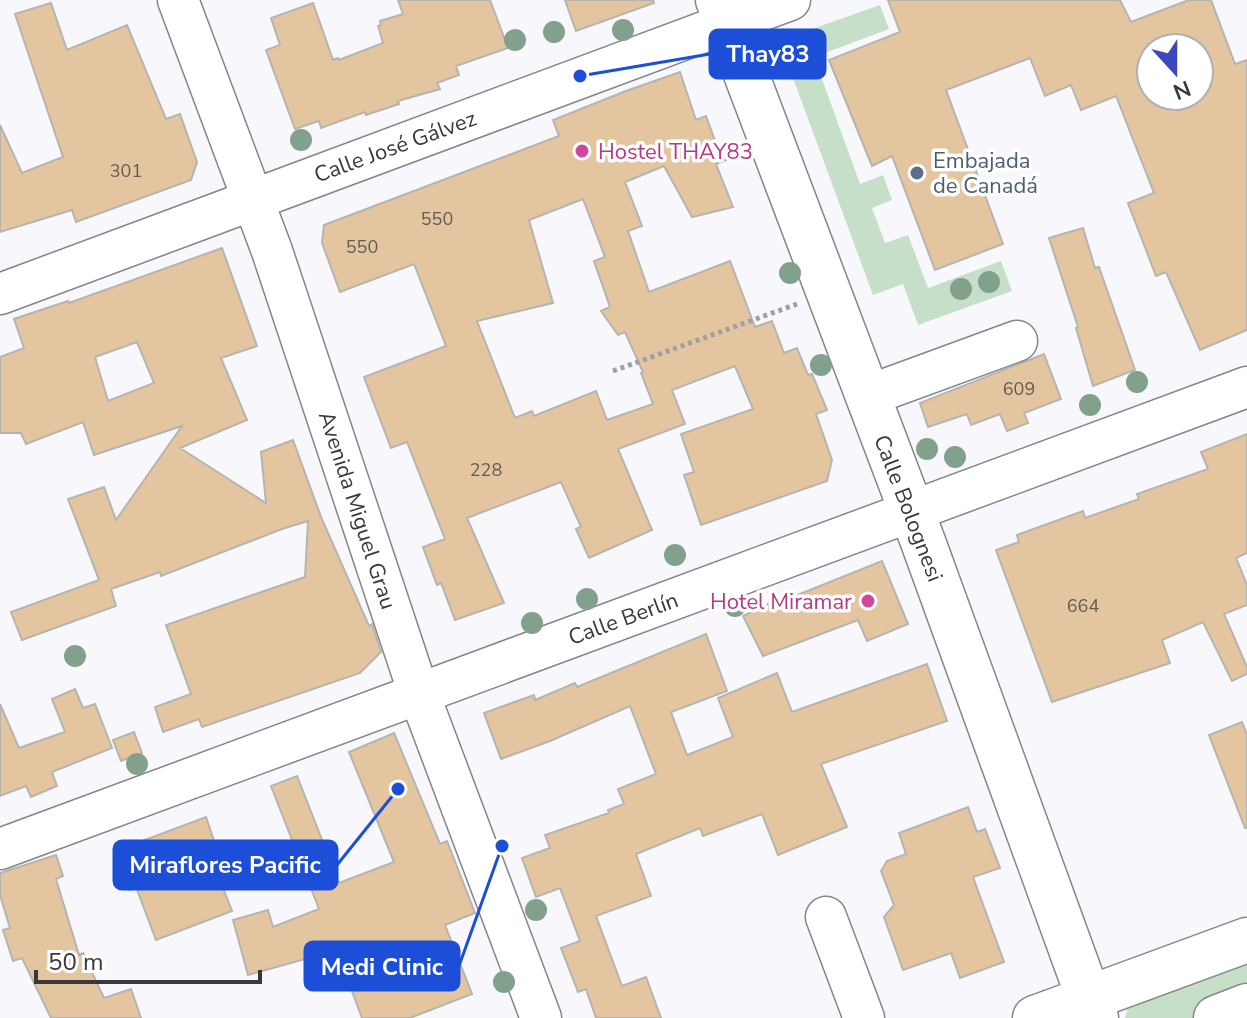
<svg xmlns="http://www.w3.org/2000/svg" width="1247" height="1018" font-family="'Nunito Sans',sans-serif">
<style>
.green{fill:#c5dfc9}
.building{fill:#e3c69f;stroke:#b7b4b0;stroke-width:2;fill-rule:evenodd}
.lines{fill:none;stroke-linecap:round;stroke-linejoin:round}
.minor-casing{stroke:#85858a;stroke-width:43}
.major-casing{stroke:#85858a;stroke-width:47}
.path{stroke:#a0a0a4;stroke-width:5;stroke-dasharray:4 4;stroke-linecap:butt}
.minor{stroke:#fff;stroke-width:40}
.major{stroke:#fff;stroke-width:44}
.tree{fill:#82a18c}
.hotel-dot{fill:#d1479c;stroke:#fff;stroke-width:3}
.service-dot{fill:#5c6f8a;stroke:#fff;stroke-width:3}
.labels{text-anchor:middle;stroke-width:7;stroke-linejoin:round;paint-order:stroke}
.number-label{font-size:18px;fill:#645c54}
.street-label{font-size:22px;fill:#39393b;stroke:#fff}
.hotel-label{font-size:22px;fill:#b23c85;stroke:#fff;text-anchor:start}
.service-label{font-size:22px;fill:#4e5e75;stroke:#fff;text-anchor:start}
.leader{fill:none;stroke:#1d4ed8;stroke-width:3}
.callout-dot{fill:#1d4ed8;stroke:#fff;stroke-width:3}
.callout{fill:#1d4ed8;stroke:#1d4ed8;stroke-width:3}
.callout-label{font-size:24px;text-anchor:middle;font-weight:bold;fill:#fff}
</style>
<rect width="100%" height="100%" fill="#f7f7fc"/>
<!-- green -->
<path class="green" d="M880,5L889,29L814,57L860,184L883,175L892,200L872,208L885,243L908,235L928,288L1001,261L1012,291L918,325L903,284L873,295L786,59L798,34Z
M1247,959V1002L1206,1018H1125L1129,1004Z"/>
<!-- building -->
<path class="building" d="M398,0H490L508,48L456,66L459,75L437,83L440,89L398,101L399,104L366,115L365,112L321,128L319,121L295,129L266,50L280,45L271,18L313,3L333,60L338,58L339,60L383,43L378,26L381,25L380,21L403,14Z
M565,0H653L654,3L576,31Z
M888,0H1120L1131,22L1189,0H1211L1235,64L1247,60V330L1200,350L1166,272L1156,276L1128,203L1154,193L1116,96L1081,110L1071,85L1045,96L1030,58L946,90L1003,244L935,270L892,156L872,166L829,60L900,32ZM1151,48H1199V96H1151Z
M51,3L67,50L127,25L166,119L180,114L197,162L191,180L76,222L72,210L0,232V125L22,173L63,157L15,14Z
M680,72L696,120L706,116L717,146L737,156L716,164L733,207L692,217L664,166L625,182L642,226L628,231L649,292L730,261L755,327L772,321L784,353L797,348L808,375L812,374L827,410L816,414L832,460L827,481L701,525L684,475L694,472L681,434L753,409L735,366L672,390L685,424L618,449L652,530L589,558L576,529L581,527L561,482L467,518L504,603L455,620L441,583L437,585L423,547L445,539L407,442L391,448L364,377L446,346L414,264L340,292L322,243L324,225L559,136L553,120L626,91ZM583,199L605,257L594,261L610,307L601,311L618,335L625,332L643,372L641,373L653,404L607,420L596,391L534,416L532,411L515,418L477,321L553,303L529,220Z
M1083,228L1095,268L1099,267L1135,370L1093,386L1076,328L1078,327L1049,238Z
M222,248L257,346L221,358L247,420L180,448L266,503L261,452L293,440L321,517L369,626L372,624L381,652L360,673L202,727L199,719L163,732L155,707L191,694L166,625L305,577L308,521L282,529L161,576L160,572L111,589L116,606L22,640L11,612L99,580L68,499L104,487L116,520L182,426L94,455L83,422L26,444L21,433H0V357L24,348L14,319L68,301L69,303ZM137,342L154,383L108,401L95,357Z
M1044,354L1061,399L1024,413L1028,423L1007,431L1000,414L971,425L967,414L928,427L920,403Z
M1247,434V553L1236,558L1247,585V605L1224,614L1247,667V674L1232,681L1203,622L1162,640L1170,663L1052,702L996,550L1019,542L1017,535L1083,511L1085,518L1139,499L1137,494L1208,469L1201,452Z
M882,561L908,624L867,641L858,620L763,656L743,616L789,594L790,598Z
M706,634L727,691L671,712L687,755L733,737L718,698L777,673L792,712L927,664L947,721L821,764L847,827L778,855L762,814L703,836L700,828L636,854L651,896L596,916L622,986L646,977L661,1018H596L586,989L578,992L561,948L580,941L560,888L536,897L522,858L550,848L545,835L609,813L608,810L624,804L618,789L656,774L630,706L550,741L501,759L484,713L534,695L535,700L575,683L577,687Z
M75,689L83,708L95,704L112,748L52,772L57,786L31,797L26,786L0,796V704L19,748L65,732L52,699Z
M1242,722L1247,735V828H1245L1209,735Z
M134,732L142,753L121,761L113,740Z
M394,733L440,844L447,841L475,913L445,925L472,994L410,1018H362L341,962L321,970L316,956L248,975L233,920L268,910L273,927L319,909L271,786L297,776L339,883L394,862L349,752Z
M968,807L977,832L985,829L1000,868L973,877L1004,962L960,978L951,953L903,970L884,917L894,905L881,871L887,861L906,854L899,833Z
M206,817L215,844L207,847L232,911L156,940L136,887L130,890L115,851Z
M56,855L63,876L56,879L79,955L83,953L104,998L131,989L141,1018H51L22,958L13,961L3,930L10,928L0,895V873Z"/>
<g class="lines">
<defs>
<path id="minor" d="M178,0L272,251L419,694L541,1018
M0,294L790,0
M867,396L1017,341
M0,849L1247,387
M826,917L864,1018"/>
<path id="major" d="M718,0L922,539L1096,1018
M1035,1018L1247,940
M1216,1018L1247,1006"/>
</defs>
<!-- minor casing -->
<use href="#minor" class="minor-casing"/>
<!-- major casing -->
<use href="#major" class="major-casing"/>
<!-- path -->
<path class="path" d="M613,371L797,304"/>
<!-- minor -->
<use href="#minor" class="minor"/>
<!-- major -->
<use href="#major" class="major"/>
</g>
<!-- trees -->
<g class="tree">
<circle cx="623" cy="30" r="11"/>
<circle cx="554" cy="32" r="11"/>
<circle cx="515" cy="40" r="11"/>
<circle cx="301" cy="140" r="11"/>
<circle cx="790" cy="273" r="11"/>
<circle cx="989" cy="282" r="11"/>
<circle cx="961" cy="289" r="11"/>
<circle cx="821" cy="365" r="11"/>
<circle cx="1137" cy="382" r="11"/>
<circle cx="1090" cy="405" r="11"/>
<circle cx="927" cy="449" r="11"/>
<circle cx="955" cy="457" r="11"/>
<circle cx="675" cy="555" r="11"/>
<circle cx="587" cy="599" r="11"/>
<circle cx="735" cy="606" r="11"/>
<circle cx="532" cy="623" r="11"/>
<circle cx="75" cy="656" r="11"/>
<circle cx="137" cy="764" r="11"/>
<circle cx="536" cy="910" r="11"/>
<circle cx="504" cy="982" r="11"/>
</g>
<!-- markers -->
<g class="hotel-dot">
<circle cx="582" cy="151" r="8"/>
<circle cx="868" cy="601" r="8"/>
</g>
<circle class="service-dot" cx="917" cy="173" r="8"/>
<g class="labels">
<!-- number labels -->
<g class="number-label">
<text x="126" y="177">301</text>
<text x="437" y="225">550</text>
<text x="362" y="253">550</text>
<text x="1019" y="395">609</text>
<text x="486" y="476">228</text>
<text x="1083" y="612">664</text>
</g>
<!-- street labels -->
<g class="street-label">
<text transform="translate(395 146) rotate(-20)" y="8">Calle José Gálvez</text>
<text transform="translate(909 508) rotate(69)" y="8">Calle Bolognesi</text>
<text transform="translate(358 510) rotate(72)" y="8">Avenida Miguel Grau</text>
<text transform="translate(623 618) rotate(-20)" y="8">Calle Berlín</text>
</g>
<!-- hotel labels -->
<g class="hotel-label">
<text x="598" y="159">Hostel THAY83</text>
<text x="852" y="609" text-anchor="end">Hotel Miramar</text>
</g>
<!-- service labels -->
<g class="service-label">
<text x="933" y="168">Embajada<tspan x="933" dy="25">de Canadá</tspan></text>
</g>
</g>
<!-- callouts -->
<path class="leader" d="M580 76L710 54M398 789L337 865M502 846L459 966"/>
<g class="callout-dot">
<circle cx="580" cy="76" r="8"/>
<circle cx="398" cy="789" r="8"/>
<circle cx="502" cy="846" r="8"/>
</g>
<g class="callout">
<rect x="710" y="30" width="115" height="48" rx="8"/>
<rect x="114" y="841" width="223" height="48" rx="8"/>
<rect x="305" y="942" width="154" height="48" rx="8"/>
</g>
<g class="callout-label">
<text x="768" y="62">Thay83</text>
<text x="225" y="873">Miraflores Pacific</text>
<text x="382" y="975">Medi Clinic</text>
</g>
<!-- north arrow -->
<g transform="translate(1175 72) rotate(159)"><circle r="38" fill="#ffffff" stroke="#b0b0b1" stroke-width="2"/>
<path d="M0-6L14 30L0 20L-14 30Z" fill="#3d48bc"/>
<text y="-12" font-size="22" font-weight="bold" text-anchor="middle" fill="#39393b">N</text>
</g>
<!-- scale -->
<path d="M36 970v12h224v-12" fill="none" stroke="#39393b" stroke-width="4"/>
<text x="48" y="970" font-size="24" fill="#39393b" stroke="#ffffff" stroke-width="6" paint-order="stroke">50 m</text>
</svg>
